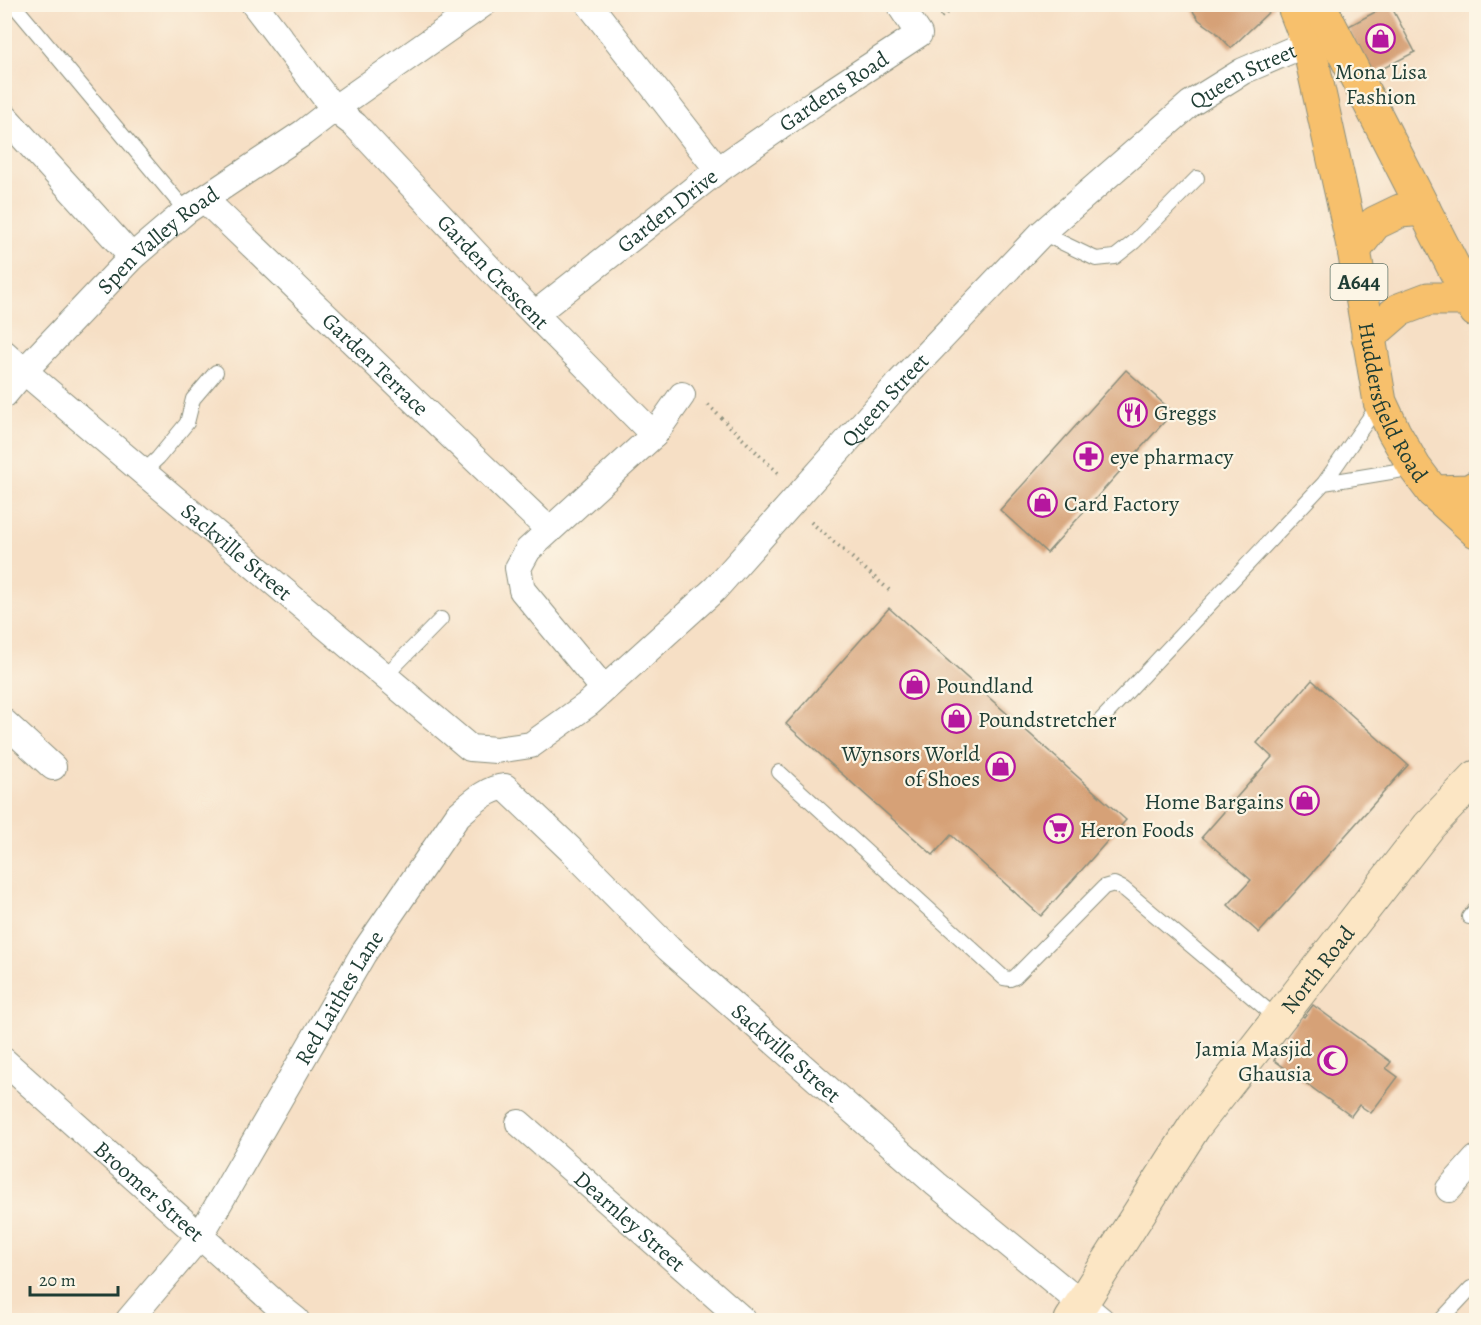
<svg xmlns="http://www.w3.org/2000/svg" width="1481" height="1325" font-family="Alegreya,serif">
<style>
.building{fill:#d6a177}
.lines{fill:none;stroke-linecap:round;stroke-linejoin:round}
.lane-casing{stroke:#8a8e7c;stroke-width:16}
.street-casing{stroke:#8a8e7c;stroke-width:28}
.secondary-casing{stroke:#8a8e7c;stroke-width:35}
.highway-casing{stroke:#8a8e7c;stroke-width:35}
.path{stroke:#8a8e7c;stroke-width:4;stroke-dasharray:1.5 4.5;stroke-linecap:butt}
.lane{stroke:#fff;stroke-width:14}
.street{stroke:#fff;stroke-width:26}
.secondary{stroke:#fce6c4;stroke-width:33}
.highway{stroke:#f7c06c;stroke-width:33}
.labels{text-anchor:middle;stroke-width:4.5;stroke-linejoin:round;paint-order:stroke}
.shield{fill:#fcf5e5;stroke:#617469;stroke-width:1.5}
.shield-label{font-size:21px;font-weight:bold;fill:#1f3d34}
.poi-label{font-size:22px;fill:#1f3d34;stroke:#fcf5e5;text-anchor:start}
.street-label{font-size:22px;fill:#1f3d34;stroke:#fcf5e5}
</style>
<rect width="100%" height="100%" fill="#fcf5e5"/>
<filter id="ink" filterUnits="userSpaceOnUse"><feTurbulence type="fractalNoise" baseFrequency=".0167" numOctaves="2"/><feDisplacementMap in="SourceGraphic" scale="12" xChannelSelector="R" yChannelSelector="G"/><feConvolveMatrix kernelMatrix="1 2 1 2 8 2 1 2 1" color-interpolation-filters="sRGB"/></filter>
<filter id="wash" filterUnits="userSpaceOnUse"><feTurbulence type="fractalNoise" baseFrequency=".008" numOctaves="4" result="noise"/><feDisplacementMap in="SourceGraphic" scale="24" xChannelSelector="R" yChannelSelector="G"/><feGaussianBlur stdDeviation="1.35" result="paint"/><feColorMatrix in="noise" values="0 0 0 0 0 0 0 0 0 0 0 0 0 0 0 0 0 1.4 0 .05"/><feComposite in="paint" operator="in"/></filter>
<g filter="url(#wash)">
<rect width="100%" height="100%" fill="#f6dfc5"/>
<g id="blocks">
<!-- building -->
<path class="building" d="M1188,4H1273L1274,7L1231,48L1216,32L1199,20Z
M1390,4L1415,52L1372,74L1347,27Z
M1126,370L1173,412L1047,553L1000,510Z
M889,608L1126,820L1041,916L951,835L933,855L786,724Z
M1312,680L1408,765L1259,933L1228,905L1251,880L1202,837L1272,757L1257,743Z
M1313,1005L1391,1062L1386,1068L1398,1077L1371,1113L1359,1105L1351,1116L1274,1060L1285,1046L1280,1043L1301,1015L1304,1017Z"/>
</g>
</g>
<g filter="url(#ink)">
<use href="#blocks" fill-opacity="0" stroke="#8a8e7c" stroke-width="1.5"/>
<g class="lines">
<defs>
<path id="lane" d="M13,4L186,211
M1042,233L1096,259L1115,257L1134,242L1197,178
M143,472L158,458L187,423L193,399L216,372
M1324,483L1415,468
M384,677L441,619
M1099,722L1324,483L1379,404
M779,772L1004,978L1010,979L1015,977L1104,887L1114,884L1124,889L1278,1019
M1469,917L1476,909
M1441,1320L1471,1288L1476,1287"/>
<g id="street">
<path id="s1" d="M254,4L334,109L355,125L491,270L654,435"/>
<path d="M4,116L132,257"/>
<path id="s2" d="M718,170L817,101L919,34L899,4"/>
<path id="s3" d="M204,199L549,530"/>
<path id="s4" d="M535,314L718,170L589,4"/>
<path id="s5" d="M4,353L24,371L143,472L470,748L496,750L531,745L588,704L715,589L897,385L1042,233L1190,104L1243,71L1308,43"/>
<path id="s6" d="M4,395L24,371L132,257L186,211L303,133L334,109L483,4"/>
<path d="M604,689L522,590L518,568L528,550L654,435L682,395"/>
<path d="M4,722L53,767"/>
<path id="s7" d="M4,1061L276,1304L296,1320"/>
<path id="s8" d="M519,1123L743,1320"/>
<path d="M1449,1189L1476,1159"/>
<path id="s9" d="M129,1320L200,1236L363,954L458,815C471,804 487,788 505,787L571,850L669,949L936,1184L1101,1320"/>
</g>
<g id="secondary">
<path id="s10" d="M1071,1320L1194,1127L1429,826L1476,777"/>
</g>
<g id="highway">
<path id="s11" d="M1293,4L1308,43L1354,250L1380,402L1394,432L1415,468L1433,492L1476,531"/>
<path d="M1319,4L1476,311"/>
<path d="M1354,250L1375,223L1400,211L1424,209"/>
<path d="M1368,337L1399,310L1428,299H1470"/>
<path d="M1433,492L1469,491L1476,487"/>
</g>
</defs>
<!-- lane casing -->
<use href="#lane" class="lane-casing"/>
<!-- street casing -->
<use href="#street" class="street-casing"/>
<!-- secondary casing -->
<use href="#secondary" class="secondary-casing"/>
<!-- highway casing -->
<use href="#highway" class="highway-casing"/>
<!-- path -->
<path class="path" d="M941,17L958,4
M708,405L780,475
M811,522L889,590"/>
<!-- lane -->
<use href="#lane" class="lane"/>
<!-- street -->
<use href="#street" class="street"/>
<!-- secondary -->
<use href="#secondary" class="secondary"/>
<!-- highway -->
<use href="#highway" class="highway"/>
</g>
</g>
<!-- icons -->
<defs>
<symbol id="shop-ring" viewBox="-11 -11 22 22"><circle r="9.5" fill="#fcf5e5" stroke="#b5179e" stroke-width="1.5"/><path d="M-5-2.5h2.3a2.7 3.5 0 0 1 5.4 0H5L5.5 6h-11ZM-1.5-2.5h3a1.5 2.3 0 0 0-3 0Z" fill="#b5179e"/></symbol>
<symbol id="restaurant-ring" viewBox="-11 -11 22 22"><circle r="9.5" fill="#fcf5e5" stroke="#b5179e" stroke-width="1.5"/><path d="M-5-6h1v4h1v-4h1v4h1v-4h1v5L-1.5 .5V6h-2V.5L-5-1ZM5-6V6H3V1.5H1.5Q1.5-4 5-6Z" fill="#b5179e"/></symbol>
<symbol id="pharmacy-ring" viewBox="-11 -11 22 22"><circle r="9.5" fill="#fcf5e5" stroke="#b5179e" stroke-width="1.5"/><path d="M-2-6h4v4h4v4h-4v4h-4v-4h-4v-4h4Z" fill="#b5179e"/></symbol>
<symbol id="supermarket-ring" viewBox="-11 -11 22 22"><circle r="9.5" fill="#fcf5e5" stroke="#b5179e" stroke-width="1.5"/><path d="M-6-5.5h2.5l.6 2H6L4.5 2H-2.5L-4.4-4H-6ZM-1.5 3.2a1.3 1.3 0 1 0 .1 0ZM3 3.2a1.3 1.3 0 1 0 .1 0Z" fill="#b5179e"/></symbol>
<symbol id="mosque-ring" viewBox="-11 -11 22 22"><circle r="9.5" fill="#fcf5e5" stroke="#b5179e" stroke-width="1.5"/><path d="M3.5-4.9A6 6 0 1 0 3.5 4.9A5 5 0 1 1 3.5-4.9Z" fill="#b5179e"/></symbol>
</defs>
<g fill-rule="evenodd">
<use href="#shop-ring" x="1364" y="22" width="33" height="33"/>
<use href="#restaurant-ring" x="1116" y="396" width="33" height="33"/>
<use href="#pharmacy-ring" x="1072" y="440" width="33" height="33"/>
<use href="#shop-ring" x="1026" y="486" width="33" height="33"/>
<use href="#shop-ring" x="898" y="668" width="33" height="33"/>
<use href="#shop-ring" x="940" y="702" width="33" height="33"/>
<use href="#shop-ring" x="984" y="750" width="33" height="33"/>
<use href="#shop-ring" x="1288" y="784" width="33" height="33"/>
<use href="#supermarket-ring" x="1042" y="812" width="33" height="33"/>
<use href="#mosque-ring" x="1316" y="1044" width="33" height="33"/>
</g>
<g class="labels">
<!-- shield labels -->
<rect class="shield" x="1330.5" y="264" width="57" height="36" rx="4.5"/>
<g class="shield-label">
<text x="1359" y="289">A644</text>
</g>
<!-- poi labels -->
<g class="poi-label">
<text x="1381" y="79" text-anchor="middle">Mona Lisa<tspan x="1381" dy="25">Fashion</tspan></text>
<text x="1154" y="420">Greggs</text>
<text x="1110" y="464">eye pharmacy</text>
<text x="1064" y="511">Card Factory</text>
<text x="936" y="693">Poundland</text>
<text x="978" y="727">Poundstretcher</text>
<text x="980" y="761" text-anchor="end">Wynsors World<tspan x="980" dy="25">of Shoes</tspan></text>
<text x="1284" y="809" text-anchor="end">Home Bargains</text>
<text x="1080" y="837">Heron Foods</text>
<text x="1312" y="1056" text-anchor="end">Jamia Masjid<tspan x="1312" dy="25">Ghausia</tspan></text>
</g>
<!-- street labels -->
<g class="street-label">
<text dy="8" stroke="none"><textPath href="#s5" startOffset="1654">Queen Street</textPath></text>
<text dy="8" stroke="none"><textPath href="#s2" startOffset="140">Gardens Road</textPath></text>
<text dy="8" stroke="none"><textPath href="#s4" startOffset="168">Garden Drive</textPath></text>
<text dy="8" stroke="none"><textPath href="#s6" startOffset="219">Spen Valley Road</textPath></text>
<text dy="8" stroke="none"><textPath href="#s1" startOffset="360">Garden Crescent</textPath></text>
<text dy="8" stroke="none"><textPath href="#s3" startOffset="238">Garden Terrace</textPath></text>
<text dy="8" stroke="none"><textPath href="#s5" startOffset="1168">Queen Street</textPath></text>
<text dy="8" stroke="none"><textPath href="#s11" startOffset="412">Huddersfield Road</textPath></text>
<text dy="8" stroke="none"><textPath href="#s5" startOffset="306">Sackville Street</textPath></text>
<text dy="8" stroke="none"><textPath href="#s10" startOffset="429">North Road</textPath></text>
<text dy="8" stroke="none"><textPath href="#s9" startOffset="386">Red Laithes Lane</textPath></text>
<text dy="8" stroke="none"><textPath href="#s9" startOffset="1047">Sackville Street</textPath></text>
<text dy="8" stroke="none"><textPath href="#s7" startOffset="195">Broomer Street</textPath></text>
<text dy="8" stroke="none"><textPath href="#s8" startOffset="148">Dearnley Street</textPath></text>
</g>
</g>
<!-- margin -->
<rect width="1481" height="1325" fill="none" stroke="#fcf5e5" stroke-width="24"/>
<!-- scale -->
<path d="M30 1286v9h88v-9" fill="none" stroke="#1f3d34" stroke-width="3"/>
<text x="39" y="1286" font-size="18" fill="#1f3d34" stroke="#fcf5e5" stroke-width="4.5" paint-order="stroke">20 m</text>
</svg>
